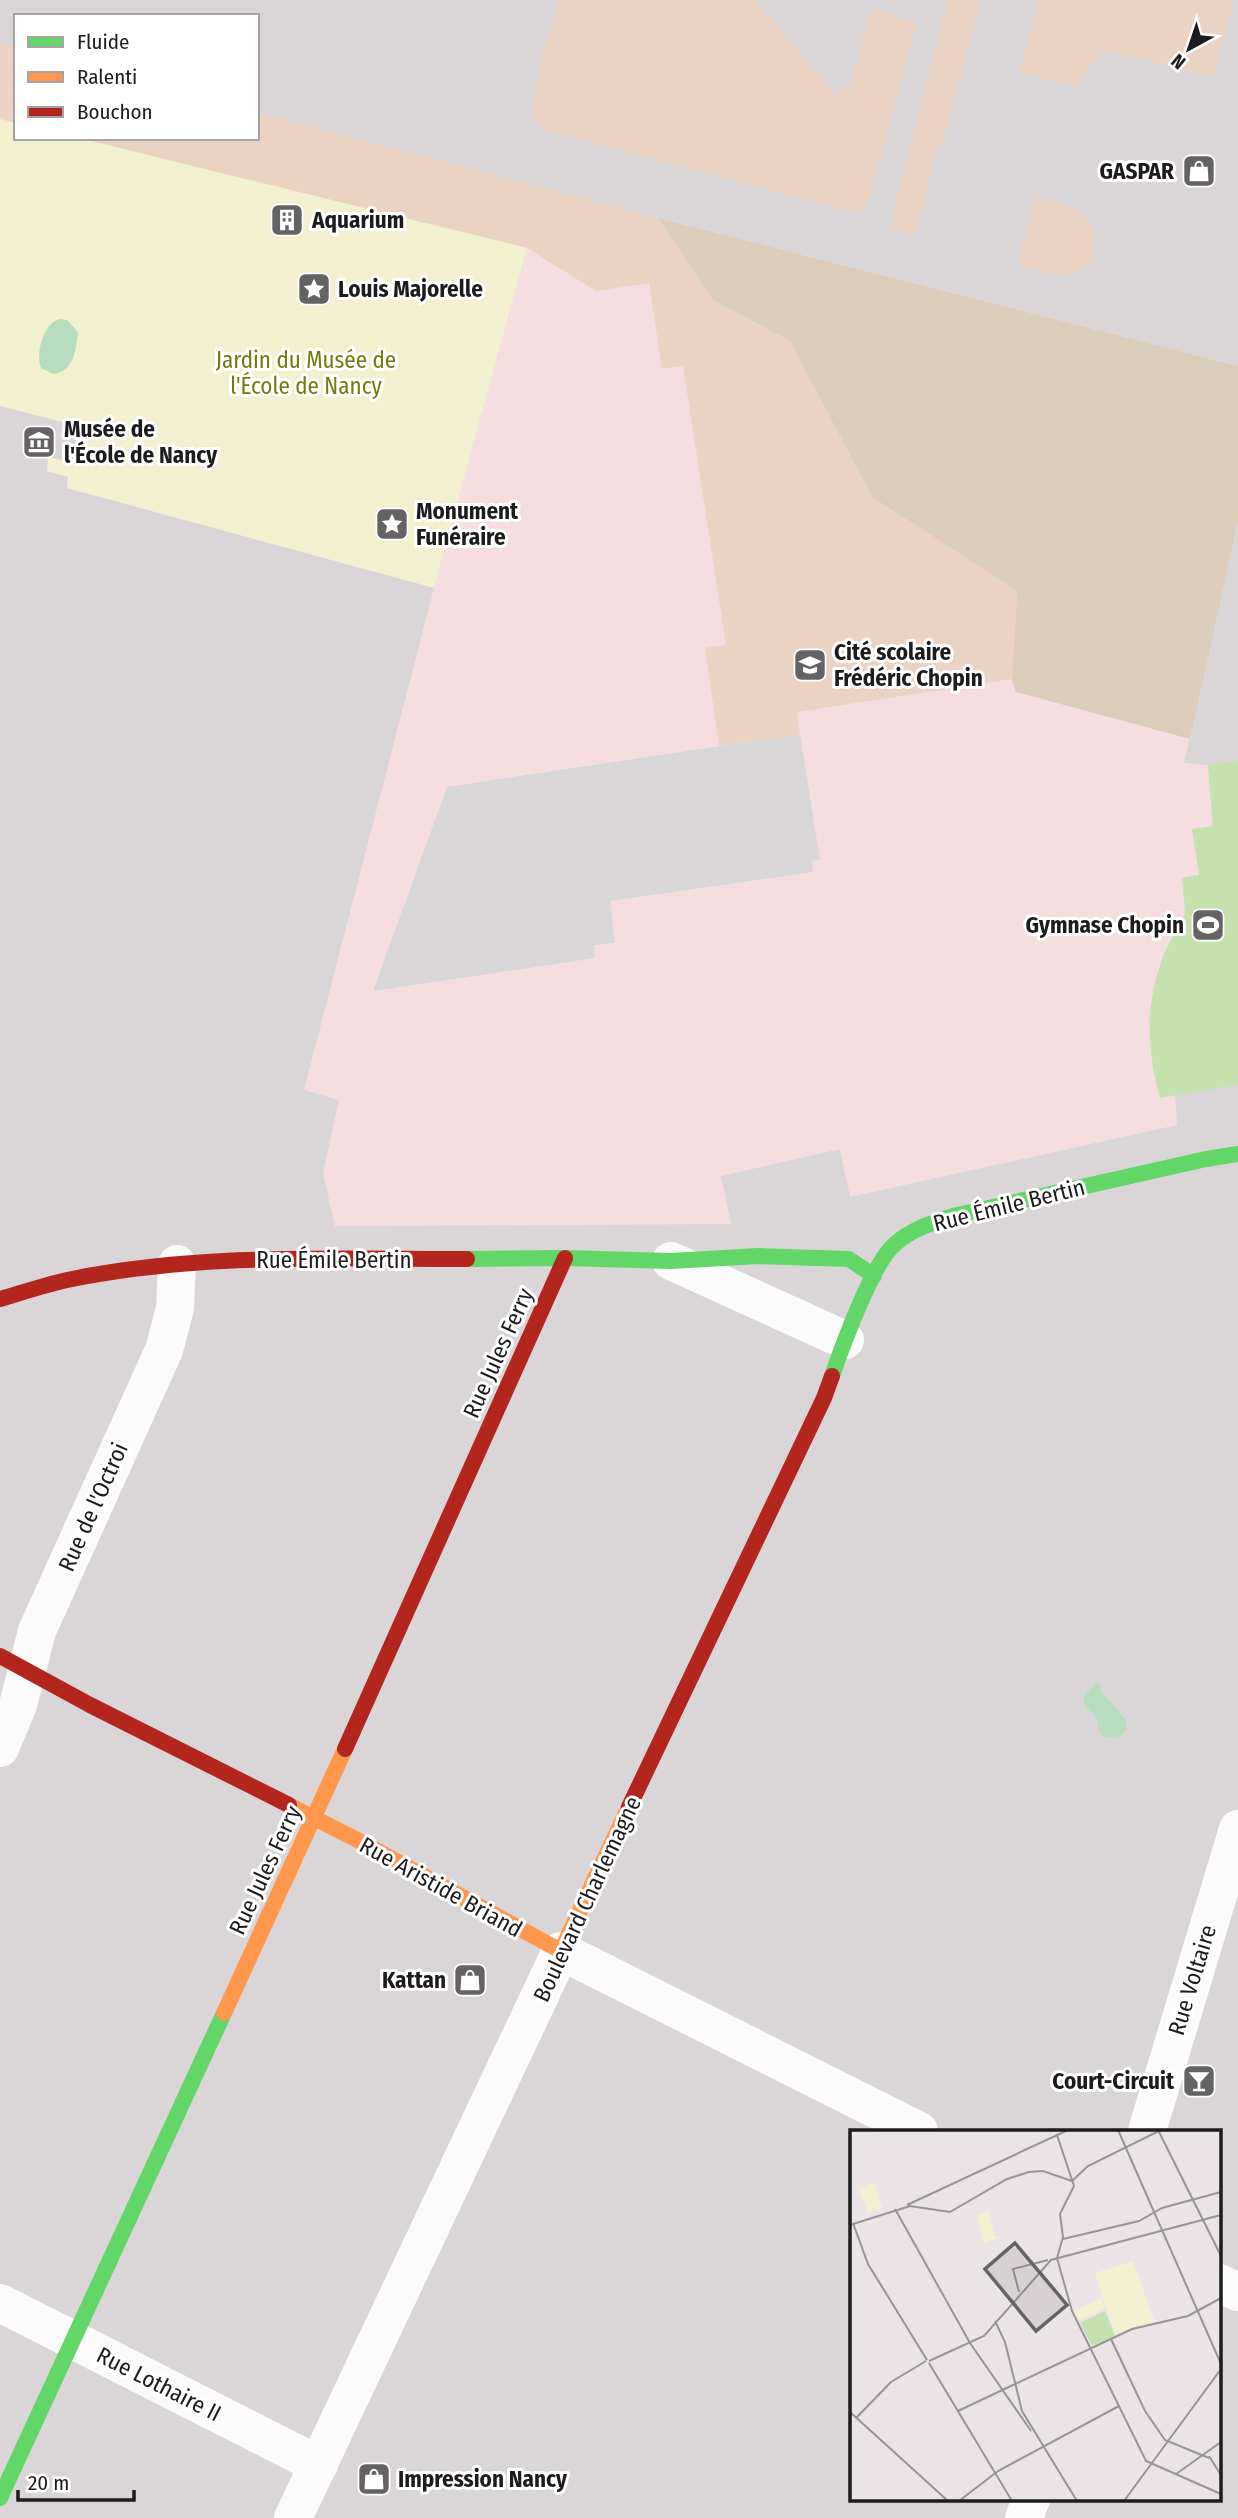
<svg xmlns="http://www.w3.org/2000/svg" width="1238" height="2518" font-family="'Fira Sans Condensed',sans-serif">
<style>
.residential{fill:#dad6d8;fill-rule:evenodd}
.education{fill:#f6dee0}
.grass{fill:#ead3c3}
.forest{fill:#dbcdba}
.park{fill:#f2f0cf}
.pitch{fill:#c5e1ad}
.parking{fill:#d9d6d8}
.water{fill:#b6debe}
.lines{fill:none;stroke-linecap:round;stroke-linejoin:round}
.street{stroke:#fcfbfb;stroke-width:38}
.fast{stroke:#63d668;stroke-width:16}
.slow{stroke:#ff974d;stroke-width:16}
.jam{stroke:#b3261e;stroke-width:16}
.labels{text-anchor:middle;stroke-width:6;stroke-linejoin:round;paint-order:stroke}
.poi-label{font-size:23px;font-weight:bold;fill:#1c1c1c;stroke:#fff;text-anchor:start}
.park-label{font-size:23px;fill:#757a0a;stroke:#fff}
.street-label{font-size:23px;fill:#1c1c1c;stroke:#fff}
.inset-road{fill:none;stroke:#989496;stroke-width:2}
.view{fill:#646263;fill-opacity:0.15;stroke:#646263;stroke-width:3.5}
.inset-edge{fill:none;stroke:#1c1c1c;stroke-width:3.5}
</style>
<rect width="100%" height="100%" fill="#ebe4e7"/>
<!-- residential -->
<path class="residential" d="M0,0H1238V2518H0ZM16,16H257V138H16ZM851,2131H1219V2499H851Z"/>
<!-- education -->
<path class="education" d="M257,112L658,218L1238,366V521L1184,763L1208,765L1213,826L1199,875L1182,878L1185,914L1164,954L1154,986L1149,1019L1160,1097L1175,1094L1177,1125L850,1197L840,1149L721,1176L731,1224L335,1226L323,1173L339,1100L304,1090L434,588L527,248L79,138H257Z"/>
<!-- grass -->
<path class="grass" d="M559,0H754L838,97L841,87L849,89L871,9L917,23L869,200L861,209L847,211L547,131L535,123C527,94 550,31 559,0Z
M948,0H981L942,147L937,146L924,198L928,200L926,209L921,208L913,235L891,228V221Z
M1039,0H1234L1213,78L1150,61L1100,52L1077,87L1019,72Z
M0,44L16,48V123L0,119Z
M257,112L658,218L713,300L790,341L872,497L1017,591L1012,679L797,712L800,734L719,746L705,648L726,645L683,366L662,369L649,283L596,291L527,248L79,138H257Z
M1036,196C1049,200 1065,203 1077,210C1099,224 1103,263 1075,273C1063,277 1050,274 1038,271C1030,269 1024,268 1018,263Z"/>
<!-- forest -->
<path class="forest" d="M658,218L1238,366V521L1190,739L1016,692L1012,679L1017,591L872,497L790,341L713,300Z"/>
<!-- park -->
<path class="park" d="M0,119L16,123V138H79L527,248L434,588L67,488L68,477L47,471L48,457L73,463L81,427L0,406Z"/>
<!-- pitch -->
<path class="pitch" d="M1238,761V1085L1160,1098C1146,1049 1146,1002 1164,954C1169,941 1179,929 1184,916C1187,906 1183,889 1182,878L1199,875L1192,829L1213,826L1208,765Z"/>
<!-- parking -->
<path class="parking" d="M800,734L820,860L812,861L813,872L610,901L615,943L594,945L595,958L373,991L447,787Z"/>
<!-- water -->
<path class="water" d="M60,319L67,320L78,332C76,349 74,372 53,374L41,368C35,354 44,322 60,319Z
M1097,1683L1101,1685L1102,1692L1126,1720V1730L1120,1736L1107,1738L1099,1732L1096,1717L1084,1704V1695Z"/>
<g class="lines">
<!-- street -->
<path class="street" d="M671,1261L845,1340
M0,1748L18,1705L37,1631L164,1350L175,1308L177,1264
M1147,2131L1238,1829
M1219,2283L1238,2292
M0,2303L319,2465
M293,2518L561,1951L919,2131
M1024,2518L1031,2499"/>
<!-- fast -->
<path class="fast" d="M467,1259L565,1258L671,1261L758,1256L849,1259L874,1276
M832,1376C842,1347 873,1262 895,1244C912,1229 932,1223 953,1216L1206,1159L1238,1154
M0,2498L224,2013"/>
<!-- slow -->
<path class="slow" d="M289,1805L365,1844L561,1951L629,1807
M224,2013L345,1749"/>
<!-- jam -->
<path class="jam" d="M0,1299C24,1292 48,1284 72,1279C202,1253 336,1259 467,1259
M0,1656L90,1705L289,1805
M345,1749L565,1258
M629,1807L824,1398L832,1376"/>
</g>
<!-- icons -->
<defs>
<symbol id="shop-square" viewBox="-11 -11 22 22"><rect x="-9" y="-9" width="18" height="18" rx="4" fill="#646263" stroke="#fff"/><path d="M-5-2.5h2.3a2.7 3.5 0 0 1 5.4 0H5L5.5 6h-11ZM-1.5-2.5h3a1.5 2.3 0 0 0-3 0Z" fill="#fff"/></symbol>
<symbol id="building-square" viewBox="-11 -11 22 22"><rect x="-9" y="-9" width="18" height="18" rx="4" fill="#646263" stroke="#fff"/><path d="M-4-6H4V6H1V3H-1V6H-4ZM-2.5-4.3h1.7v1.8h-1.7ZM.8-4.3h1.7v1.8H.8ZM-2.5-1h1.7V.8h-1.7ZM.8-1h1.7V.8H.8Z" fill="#fff"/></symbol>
<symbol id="sight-square" viewBox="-11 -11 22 22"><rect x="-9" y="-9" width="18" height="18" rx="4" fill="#646263" stroke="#fff"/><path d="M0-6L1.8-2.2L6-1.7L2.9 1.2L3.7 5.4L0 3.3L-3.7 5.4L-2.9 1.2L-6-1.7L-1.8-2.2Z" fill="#fff"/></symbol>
<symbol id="museum-square" viewBox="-11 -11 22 22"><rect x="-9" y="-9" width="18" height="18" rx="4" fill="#646263" stroke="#fff"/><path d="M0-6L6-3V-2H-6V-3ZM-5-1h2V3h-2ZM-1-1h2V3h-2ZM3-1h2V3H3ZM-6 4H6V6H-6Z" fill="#fff"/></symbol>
<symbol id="school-square" viewBox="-11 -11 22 22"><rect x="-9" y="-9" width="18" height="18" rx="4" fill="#646263" stroke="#fff"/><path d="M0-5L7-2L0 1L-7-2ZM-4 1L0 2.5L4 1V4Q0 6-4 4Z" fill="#fff"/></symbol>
<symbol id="stadium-square" viewBox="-11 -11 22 22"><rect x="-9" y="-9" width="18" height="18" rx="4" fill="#646263" stroke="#fff"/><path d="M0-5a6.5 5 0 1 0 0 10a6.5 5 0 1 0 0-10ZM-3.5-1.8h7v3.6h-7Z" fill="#fff"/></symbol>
<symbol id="bar-square" viewBox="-11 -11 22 22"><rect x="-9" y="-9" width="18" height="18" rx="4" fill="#646263" stroke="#fff"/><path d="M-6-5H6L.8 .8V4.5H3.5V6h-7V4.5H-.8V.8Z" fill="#fff"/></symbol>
</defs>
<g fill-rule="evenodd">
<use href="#shop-square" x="1180" y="152" width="38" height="38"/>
<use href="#building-square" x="268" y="201" width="38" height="38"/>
<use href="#sight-square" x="295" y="270" width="38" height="38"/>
<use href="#museum-square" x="20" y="423" width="38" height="38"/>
<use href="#sight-square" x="373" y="505" width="38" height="38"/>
<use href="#school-square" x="791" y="646" width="38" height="38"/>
<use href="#stadium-square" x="1189" y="906" width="38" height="38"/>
<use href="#shop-square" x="451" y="1961" width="38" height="38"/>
<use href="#bar-square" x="1180" y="2062" width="38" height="38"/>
<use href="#shop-square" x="355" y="2460" width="38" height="38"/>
</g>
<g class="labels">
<!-- poi labels -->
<g class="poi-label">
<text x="1174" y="179" text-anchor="end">GASPAR</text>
<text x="312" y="228">Aquarium</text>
<text x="338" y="297">Louis Majorelle</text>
<text x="64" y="437">Musée de<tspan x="64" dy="26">l'École de Nancy</tspan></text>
<text x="416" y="519">Monument<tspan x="416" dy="26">Funéraire</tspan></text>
<text x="834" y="660">Cité scolaire<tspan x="834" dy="26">Frédéric Chopin</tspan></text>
<text x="1184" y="933" text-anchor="end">Gymnase Chopin</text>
<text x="446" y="1988" text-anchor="end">Kattan</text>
<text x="1174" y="2089" text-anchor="end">Court-Circuit</text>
<text x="398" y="2487">Impression Nancy</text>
</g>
<!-- park labels -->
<g class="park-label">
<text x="306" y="368">Jardin du Musée de<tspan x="306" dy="26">l'École de Nancy</tspan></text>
</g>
<!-- street labels -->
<g class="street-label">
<text transform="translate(1009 1205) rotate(-14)" y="8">Rue Émile Bertin</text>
<text x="334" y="1268">Rue Émile Bertin</text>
<text transform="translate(498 1353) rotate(-66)" y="8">Rue Jules Ferry</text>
<text transform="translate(93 1507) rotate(-66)" y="8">Rue de l'Octroi</text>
<text transform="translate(265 1870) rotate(-65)" y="8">Rue Jules Ferry</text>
<text transform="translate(441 1887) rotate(29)" y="8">Rue Aristide Briand</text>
<text transform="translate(587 1899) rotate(-65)" y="8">Boulevard Charlemagne</text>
<text transform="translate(1192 1980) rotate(-73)" y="8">Rue Voltaire</text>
<text transform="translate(159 2384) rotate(27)" y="8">Rue Lothaire II</text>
</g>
</g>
<!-- overview -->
<g transform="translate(850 2130)">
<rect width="371" height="371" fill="#ebe4e7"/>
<path d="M24,52L32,78L22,80L19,85L9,59ZM138,81L145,107H152L134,113L127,85ZM283,131L305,193L265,205L245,143ZM252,168L254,179L228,191L224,181Z" fill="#f2f0cf"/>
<path d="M255,181L265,206L242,216L230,193Z" fill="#c5e1ad"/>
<path class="inset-road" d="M268,0L371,234M308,0L371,126M222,51L238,36L311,0M57,75L218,0M45,79L120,213L181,301M3,93L18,134L77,230M0,95L60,76L100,82L157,49L179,42L193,41L222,51M213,109L289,91L312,78L371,62M207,128L222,181L296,331L371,364M207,128L213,107L210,84L224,56L207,5M169,162L163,139L198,130M145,191L155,212L172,281L227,371M261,209L295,281L315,310L359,328M79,231L134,206L201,130L371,85M79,233L162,371M108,281L282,199L338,186L371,168M0,282L98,371M6,288L41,252L76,231M359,326L371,345M326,344L371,312M109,371L148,341L269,276M274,371L371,239"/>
<path class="view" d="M165,113L217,175L186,201L135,139Z"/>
<rect width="371" height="371" class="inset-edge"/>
</g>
<!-- legend -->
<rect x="14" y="14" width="245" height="126" fill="#ffffff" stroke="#a4a4a4" stroke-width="2"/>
<rect x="28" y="37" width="35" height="10" fill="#63d668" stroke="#a4a4a4" stroke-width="2"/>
<text x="77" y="49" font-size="21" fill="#1c1c1c">Fluide</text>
<rect x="28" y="72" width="35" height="10" fill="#ff974d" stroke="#a4a4a4" stroke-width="2"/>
<text x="77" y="84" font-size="21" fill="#1c1c1c">Ralenti</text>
<rect x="28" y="107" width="35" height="10" fill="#b3261e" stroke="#a4a4a4" stroke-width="2"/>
<text x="77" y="119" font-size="21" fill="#1c1c1c">Bouchon</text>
<!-- north arrow -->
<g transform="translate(1189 49) rotate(220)" stroke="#ffffff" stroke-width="5" paint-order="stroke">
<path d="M0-5L12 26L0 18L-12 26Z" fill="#1c1c1c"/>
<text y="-10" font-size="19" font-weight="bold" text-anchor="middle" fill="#1c1c1c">N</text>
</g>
<!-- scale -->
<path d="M18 2490v10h116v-10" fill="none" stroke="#1c1c1c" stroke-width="3.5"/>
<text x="28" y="2490" font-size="21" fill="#1c1c1c" stroke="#ffffff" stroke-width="5" paint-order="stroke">20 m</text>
</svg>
